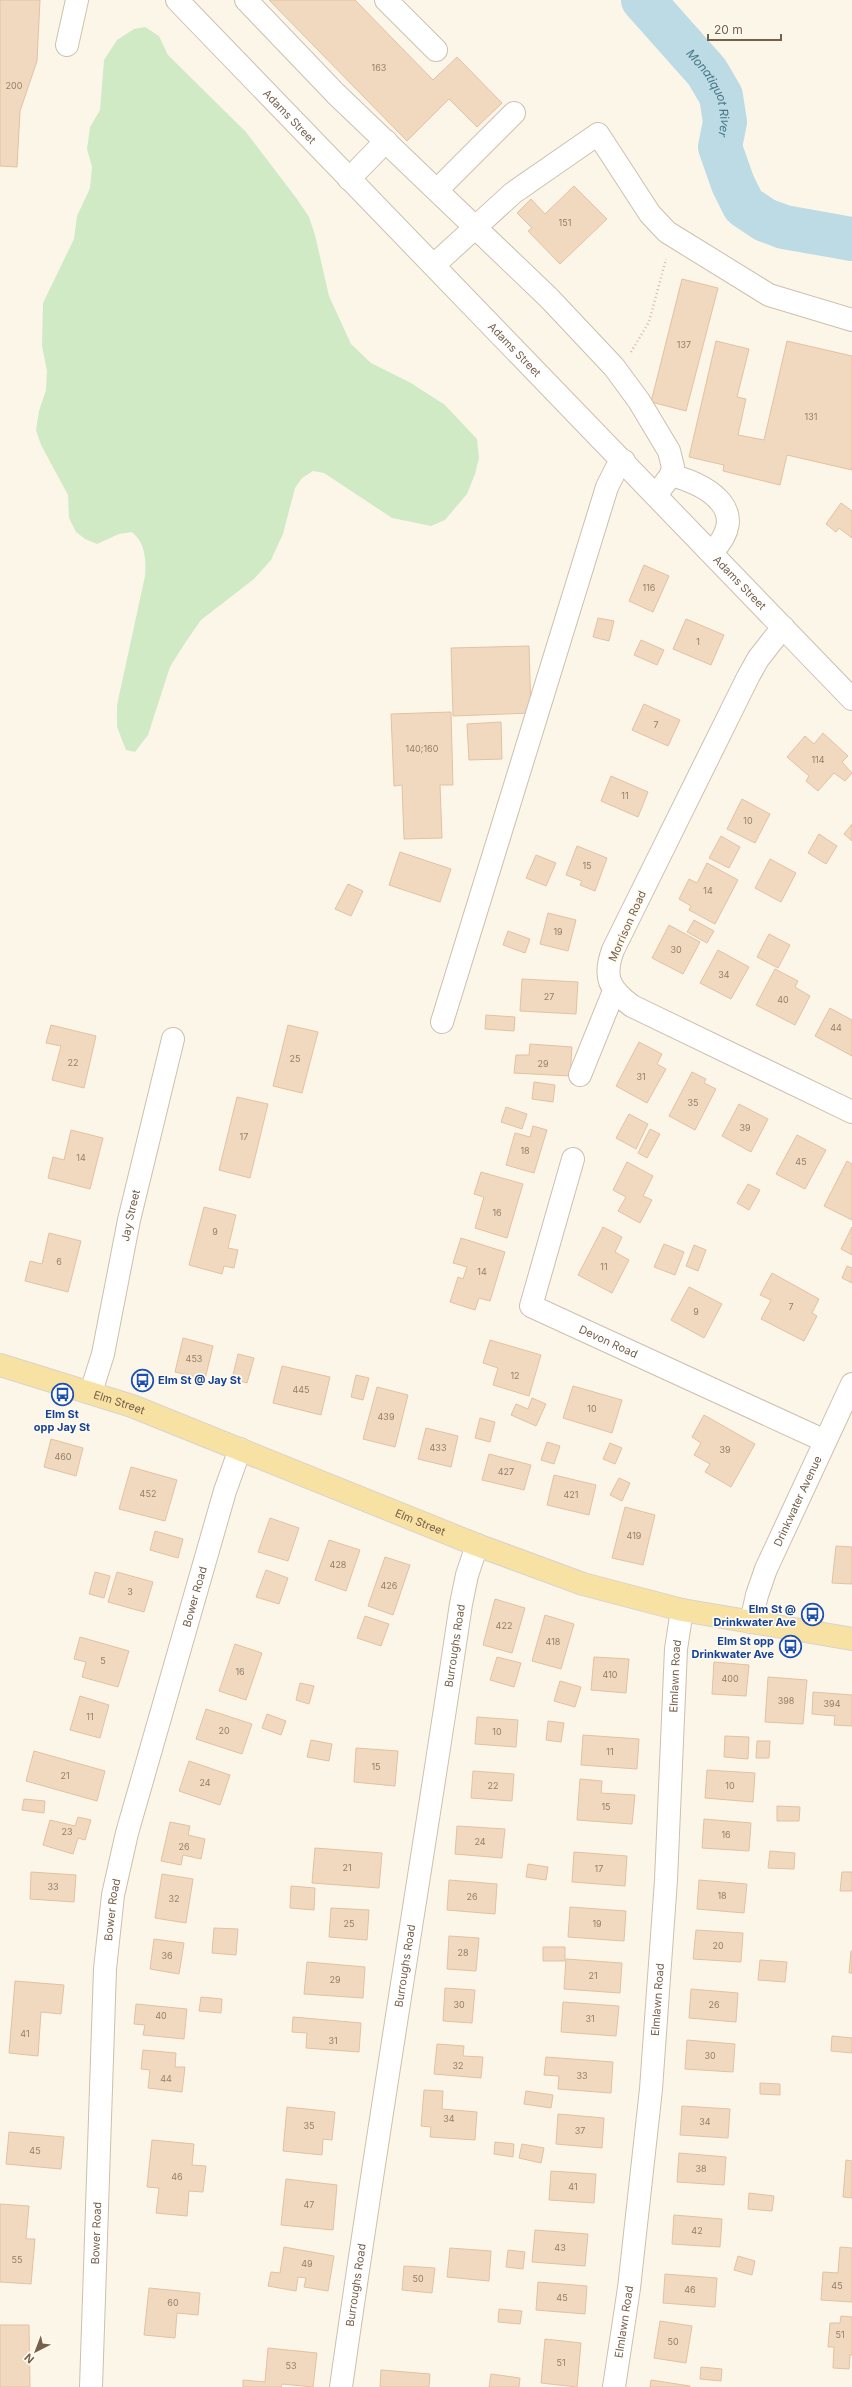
<svg xmlns="http://www.w3.org/2000/svg" width="852" height="2387" font-family="Inter,sans-serif">
<style>
.green{fill:#d1eac6}
.lines{fill:none;stroke-linecap:round;stroke-linejoin:round}
.river{stroke:#bcdbe5;stroke-width:44}
.building{fill:#f1d9c0;stroke:#e3c1a1}
.minor-casing{stroke:#cebfae;stroke-width:24}
.major-casing{stroke:#d9d2cd;stroke-width:24}
.path{stroke:#d6bca3;stroke-width:2.5;stroke-dasharray:1 3;stroke-linecap:butt}
.minor{stroke:#fff;stroke-width:22}
.major{stroke:#f8e2a3;stroke-width:22}
.labels{text-anchor:middle;stroke-width:3.5;stroke-linejoin:round;paint-order:stroke}
.number-label{font-size:9px;fill:#957e69}
.street-label{font-size:11px;fill:#76604c;stroke:#fefaee}
.transit-label{font-size:11px;font-weight:bold;fill:#164399;stroke:#fefaee;text-anchor:end}
.water-label{font-size:12px;font-style:italic;fill:#477688;stroke:#fefaee}
</style>
<rect width="100%" height="100%" fill="#fcf6e8"/>
<!-- green -->
<path class="green" d="M145,27L159,36L168,55L246,132L297,199L309,217L315,235L329,296L351,344L371,363L411,383L445,405L477,439L479,458L475,474L467,494L445,520L431,526L392,518L324,473L313,471L302,478L295,488L283,534L271,560L254,579L201,620L185,643L170,667L148,735L135,752L126,750L117,727V705L145,576C146,560 146,544 132,532L119,534L97,544L85,539L76,532L69,518L68,495L41,445L36,430L39,411L46,390L47,371L42,346L43,303L74,239L77,216L90,188L92,167L87,149L90,127L100,110L104,60L117,40L134,29Z"/>
<g class="lines">
<!-- river -->
<path class="river" id="s1" d="M643,0L707,72L721,96L725,122L720,147L733,184L744,206L765,220L784,227L852,239"/>
</g>
<!-- building -->
<path class="building" d="M0,0H40L37,61L20,111L17,167L0,166Z
M269,0H355L433,80L457,57L502,103L477,127L449,99L407,141Z
M574,186L607,219L560,264L528,231L532,228L517,213L531,199L545,214Z
M682,279L718,288L686,411L651,402Z
M716,341L749,349L737,397L746,399L738,435L764,440L787,341L852,356V470L787,455L780,485L723,471L724,465L689,457Z
M841,503L852,511V538L839,528L836,532L826,524Z
M644,565L669,576L653,612L629,601Z
M598,618L614,621L609,641L593,637Z
M686,619L724,635L711,665L673,649Z
M641,640L664,650L657,665L634,655Z
M529,646L531,713L453,716L451,648Z
M644,704L680,720L668,746L632,730Z
M451,712L453,785H440L442,838L404,839L402,785L394,786L391,714Z
M501,722L502,759L469,760L467,724Z
M823,733L848,756L842,762L852,773L845,781L834,773L818,791L806,781L809,776L787,757L805,736L814,744Z
M611,776L648,792L638,817L601,801Z
M742,799L770,814L755,843L727,829Z
M852,824V841L844,834Z
M819,834L837,846L826,864L808,853Z
M721,836L740,847L729,868L709,858Z
M577,846L607,858L595,891L580,885L582,881L566,875Z
M400,852L451,869L440,902L389,885Z
M536,855L556,863L546,886L526,878Z
M770,859L796,873L781,902L755,888Z
M707,863L738,880L715,924L689,910L691,906L679,899L689,879L697,883Z
M348,884L363,891L351,916L335,909Z
M548,913L576,920L568,951L540,944Z
M694,920L714,931L707,943L687,932Z
M669,925L700,942L683,974L652,958Z
M508,931L530,939L525,953L503,945Z
M769,934L790,945L778,968L757,957Z
M718,950L749,967L731,999L700,983Z
M775,969L798,981L795,987L810,996L795,1025L756,1005Z
M522,979L578,982L576,1014L520,1011Z
M830,1008L852,1020V1056L815,1036Z
M486,1015L515,1017L514,1031L485,1029Z
M51,1025L96,1036L84,1088L52,1080L61,1046L46,1043Z
M288,1025L318,1032L302,1093L273,1086Z
M639,1042L662,1054L657,1064L666,1069L647,1103L616,1086Z
M530,1044L572,1047L570,1076L514,1073L516,1055H529Z
M692,1072L706,1079L704,1083L716,1089L695,1130L669,1116Z
M534,1082L555,1085L553,1102L532,1099Z
M237,1097L268,1104L250,1178L219,1170Z
M739,1104L768,1119L751,1152L722,1136Z
M506,1107L527,1114L522,1129L501,1122Z
M629,1114L648,1124L636,1149L616,1138Z
M533,1126L547,1130L534,1173L506,1165L515,1133L530,1137Z
M650,1129L660,1134L647,1158L638,1153Z
M71,1130L103,1138L90,1189L48,1178L53,1157L64,1160Z
M797,1135L826,1150L805,1189L776,1174Z
M847,1161L852,1164V1220L824,1206Z
M627,1162L653,1176L643,1196L652,1200L640,1223L618,1211L626,1197L613,1190Z
M481,1172L523,1184L507,1238L475,1228L484,1197L474,1194Z
M748,1184L760,1190L749,1210L737,1203Z
M204,1207L236,1215L228,1248L238,1250L234,1268L224,1266L222,1274L189,1265Z
M603,1227L622,1237L615,1252L629,1260L612,1293L578,1275Z
M852,1227V1255L841,1249Z
M49,1233L81,1241L68,1292L25,1281L30,1261L42,1264Z
M461,1238L505,1252L490,1301L479,1298L475,1310L450,1302L458,1277L463,1279L467,1267L453,1263Z
M664,1244L684,1252L675,1275L654,1267Z
M694,1245L706,1250L698,1271L686,1266Z
M847,1266L852,1268V1283L842,1278Z
M772,1273L819,1299L812,1313L817,1316L804,1341L761,1319L771,1300L760,1295Z
M689,1287L722,1304L704,1338L671,1320Z
M183,1338L213,1346L205,1379L175,1372Z
M490,1340L541,1355L529,1396L493,1385L498,1368L483,1363Z
M238,1354L254,1358L247,1383L232,1379Z
M282,1366L330,1377L321,1415L273,1403Z
M356,1375L369,1378L363,1400L351,1397Z
M573,1386L622,1400L612,1433L563,1418Z
M377,1387L408,1395L395,1447L363,1439Z
M532,1398L546,1404L536,1426L511,1415L516,1404L528,1409Z
M704,1415L755,1444L731,1487L705,1472L710,1464L694,1455L701,1443L692,1437Z
M480,1418L495,1422L490,1442L475,1438Z
M426,1428L458,1436L451,1467L418,1459Z
M51,1439L83,1448L76,1476L44,1467Z
M547,1442L560,1446L554,1464L541,1460Z
M610,1443L622,1448L615,1464L603,1459Z
M489,1454L531,1465L524,1490L482,1480Z
M131,1467L177,1480L165,1521L119,1509Z
M554,1475L596,1485L589,1515L547,1505Z
M619,1478L630,1483L622,1501L610,1495Z
M625,1507L655,1515L643,1565L612,1558Z
M270,1518L299,1528L288,1561L258,1552Z
M155,1531L183,1539L178,1558L150,1550Z
M329,1540L360,1550L346,1591L315,1580Z
M836,1546L852,1547V1584L832,1583Z
M385,1557L410,1565L393,1615L368,1606Z
M266,1570L288,1578L279,1604L256,1597Z
M95,1572L110,1576L104,1598L89,1594Z
M117,1572L153,1582L144,1612L108,1602Z
M495,1599L525,1608L512,1653L483,1645Z
M545,1615L574,1624L561,1669L532,1661Z
M365,1616L389,1624L381,1646L357,1638Z
M80,1637L129,1651L118,1687L82,1677L86,1662L74,1659Z
M235,1644L262,1653L246,1700L219,1691Z
M497,1657L521,1663L514,1687L490,1680Z
M594,1657L629,1659L626,1693L591,1690Z
M714,1662L749,1665L746,1696L712,1694Z
M768,1677L807,1680L803,1724L765,1722Z
M560,1681L581,1687L575,1707L554,1701Z
M300,1683L314,1686L309,1704L296,1700Z
M813,1692L852,1695V1726L834,1725L835,1716L812,1714Z
M80,1696L109,1705L100,1738L70,1730Z
M206,1709L252,1724L242,1754L196,1739Z
M267,1714L286,1721L281,1735L262,1728Z
M477,1717L518,1720L516,1747L475,1744Z
M548,1721L564,1723L561,1742L546,1740Z
M583,1735L639,1739L637,1769L581,1765Z
M725,1736L749,1737L748,1759L724,1757Z
M311,1740L332,1744L329,1761L307,1757Z
M757,1741H770L769,1758H756Z
M356,1748L398,1751L395,1786L354,1782Z
M34,1751L105,1771L97,1801L26,1781Z
M189,1761L230,1775L220,1805L179,1791Z
M707,1770L755,1773L753,1802L705,1798Z
M473,1771L514,1774L512,1801L471,1798Z
M580,1779L602,1781L601,1793L635,1795L632,1824L577,1820Z
M24,1799L45,1801L44,1813L22,1810Z
M777,1806L800,1807L799,1821H777Z
M78,1817L91,1820L85,1840L78,1838L73,1854L43,1845L50,1820L75,1826Z
M704,1819L751,1823L749,1851L702,1848Z
M170,1822L190,1826L188,1835L205,1839L201,1859L183,1855L181,1865L161,1861Z
M457,1826L505,1829L502,1858L455,1854Z
M315,1848L382,1853L379,1888L312,1883Z
M770,1851L795,1853L794,1869L768,1868Z
M574,1852L627,1856L625,1886L572,1882Z
M528,1864L548,1867L546,1880L526,1877Z
M31,1872L76,1875L74,1902L30,1899Z
M842,1872H852V1891H840Z
M162,1874L193,1879L186,1923L155,1918Z
M449,1880L497,1884L495,1914L447,1910Z
M699,1880L747,1884L744,1913L697,1909Z
M291,1886L315,1888L314,1910L290,1908Z
M570,1907L626,1911L624,1941L568,1937Z
M331,1908L369,1910L367,1940L329,1937Z
M214,1928L238,1929L236,1955L212,1953Z
M696,1930L743,1933L741,1962L693,1959Z
M449,1936L479,1938L476,1971L447,1969Z
M154,1939L184,1943L179,1974L150,1969Z
M543,1947H565V1961H543Z
M851,1951H852V1973H849Z
M566,1959L622,1963L620,1993L564,1989Z
M760,1960L787,1962L785,1982L758,1980Z
M307,1962L365,1967L363,1998L304,1994Z
M15,1981L64,1985L61,2014L41,2012L38,2056L9,2053Z
M445,1988L475,1990L472,2023L443,2021Z
M691,1989L738,1993L736,2022L689,2018Z
M201,1997L222,1999L221,2013L199,2011Z
M563,2002L619,2006L616,2036L561,2032Z
M136,2004L187,2009L184,2039L143,2035L145,2025L134,2024Z
M293,2017L361,2023L359,2052L306,2048L307,2033L292,2032Z
M832,2036L852,2038V2053L831,2051Z
M687,2040L735,2044L733,2072L685,2069Z
M437,2044L464,2046L463,2056L483,2057L481,2078L434,2074Z
M143,2050L176,2053L175,2067H185L182,2092L148,2088L150,2070L141,2069Z
M546,2057L613,2062L611,2093L558,2089L559,2076L544,2075Z
M760,2083L780,2084V2095L760,2094Z
M424,2090L443,2091L442,2109L477,2112L475,2140L430,2137L431,2127L421,2126Z
M526,2091L553,2095L551,2108L524,2104Z
M682,2106L730,2109L728,2138L680,2135Z
M287,2107L335,2112L332,2140L323,2139L322,2155L283,2151Z
M558,2114L604,2118L602,2148L556,2144Z
M9,2132L64,2137L61,2169L6,2164Z
M152,2140L194,2144L192,2165L206,2166L203,2192L189,2191L187,2216L156,2213L159,2188L147,2187Z
M495,2142L514,2144L513,2157L494,2154Z
M522,2144L544,2148L541,2163L519,2158Z
M679,2153L726,2157L724,2185L677,2182Z
M846,2160L852,2161V2198L843,2197Z
M551,2171L596,2174L594,2203L549,2200Z
M286,2179L337,2185L333,2230L281,2225Z
M749,2193L774,2196L772,2211L748,2209Z
M0,2204L29,2206L26,2239H35L31,2284L0,2282Z
M674,2215L722,2219L720,2247L672,2244Z
M535,2230L588,2234L585,2266L532,2262Z
M284,2247L334,2256L328,2291L304,2287L306,2278L298,2277L296,2291L268,2286L271,2272L280,2273Z
M840,2247L852,2248V2302L821,2300L823,2272L838,2273Z
M450,2248L491,2251L489,2281L447,2277Z
M508,2250L525,2252L523,2269L506,2267Z
M738,2256L755,2261L752,2275L734,2270Z
M404,2266L435,2268L432,2293L402,2290Z
M665,2274L717,2278L715,2307L663,2303Z
M538,2282L587,2286L585,2314L536,2310Z
M149,2288L200,2293L198,2315L177,2313L175,2338L144,2335Z
M499,2309L522,2311L520,2324L498,2322Z
M841,2316L852,2317V2355H850L849,2369L833,2368L834,2347H828L830,2323H840Z
M660,2321L692,2326L686,2363L654,2358Z
M0,2325H29L30,2387H0Z
M545,2339L581,2343L577,2387L541,2383Z
M268,2348L317,2353L313,2387L282,2384L281,2387H243V2380L265,2382Z
M701,2367L722,2369L721,2381L700,2379Z
M381,2370L430,2374L429,2387H380Z
M491,2374L520,2378L519,2387H489Z
M651,2380L690,2386V2387H650Z"/>
<g class="lines">
<defs>
<g id="minor">
<path id="s2" d="M177,0L852,699"/>
<path d="M246,0L336,94L549,298L614,367L639,401L669,451L673,467L671,475L656,495"/>
<path d="M386,0L436,50"/>
<path d="M67,45L77,0"/>
<path d="M349,179L386,141"/>
<path d="M438,189L514,113"/>
<path d="M434,265L513,193L598,134L650,214L667,232L769,295L852,320"/>
<path d="M671,475C711,486 751,512 712,552"/>
<path d="M783,627L758,659L748,677L613,950C603,977 609,989 632,1006L852,1112"/>
<path d="M442,1022L607,487L616,469L624,461"/>
<path d="M580,1075L614,991"/>
<path id="s3" d="M573,1159L531,1306L825,1441"/>
<path id="s4" d="M91,1392L103,1354L129,1220L173,1039"/>
<path id="s5" d="M751,1622L757,1595L766,1569L852,1384"/>
<path id="s6" d="M91,2387L105,1969L113,1895L127,1833L225,1491L240,1449"/>
<path id="s7" d="M341,2387C378,2125 422,1865 461,1604L467,1575L477,1545"/>
<path id="s8" d="M614,2387L629,2288L651,2089L666,1880L676,1649L682,1610"/>
</g>
<g id="major">
<path id="s9" d="M0,1365L132,1406L477,1545L583,1584L682,1610L852,1639"/>
</g>
</defs>
<!-- minor casing -->
<use href="#minor" class="minor-casing"/>
<!-- major casing -->
<use href="#major" class="major-casing"/>
<!-- path -->
<path class="path" d="M631,352L649,322L666,259"/>
<!-- minor -->
<use href="#minor" class="minor"/>
<!-- major -->
<use href="#major" class="major"/>
</g>
<!-- icons -->
<defs>
<symbol id="bus-ring" viewBox="-11 -11 22 22"><circle r="9.5" fill="#fefaee" stroke="#1a4fb4" stroke-width="1.5"/><path d="M-5-6H5V4H4V6H2V4H-2V6H-4V4H-5ZM-3.5-4V0h7V-4ZM-3.5 1.2v1.5H-2V1.2ZM2 1.2v1.5H3.5V1.2Z" fill="#1a4fb4"/></symbol>
</defs>
<g fill-rule="evenodd">
<use href="#bus-ring" x="130" y="1368" width="25" height="25"/>
<use href="#bus-ring" x="50" y="1382" width="25" height="25"/>
<use href="#bus-ring" x="800" y="1602" width="25" height="25"/>
<use href="#bus-ring" x="778" y="1634" width="25" height="25"/>
</g>
<g class="labels">
<!-- number labels -->
<g class="number-label">
<text x="379" y="71">163</text>
<text x="14" y="89">200</text>
<text x="565" y="226">151</text>
<text x="684" y="348">137</text>
<text x="811" y="420">131</text>
<text x="649" y="591">116</text>
<text x="698" y="645">1</text>
<text x="656" y="728">7</text>
<text x="422" y="752">140;160</text>
<text x="818" y="763">114</text>
<text x="625" y="799">11</text>
<text x="748" y="824">10</text>
<text x="587" y="869">15</text>
<text x="708" y="894">14</text>
<text x="558" y="935">19</text>
<text x="676" y="953">30</text>
<text x="724" y="978">34</text>
<text x="549" y="1000">27</text>
<text x="783" y="1003">40</text>
<text x="836" y="1031">44</text>
<text x="295" y="1062">25</text>
<text x="73" y="1066">22</text>
<text x="543" y="1067">29</text>
<text x="641" y="1080">31</text>
<text x="693" y="1106">35</text>
<text x="745" y="1131">39</text>
<text x="244" y="1140">17</text>
<text x="525" y="1154">18</text>
<text x="81" y="1161">14</text>
<text x="801" y="1165">45</text>
<text x="497" y="1216">16</text>
<text x="215" y="1235">9</text>
<text x="59" y="1265">6</text>
<text x="604" y="1270">11</text>
<text x="482" y="1275">14</text>
<text x="791" y="1310">7</text>
<text x="696" y="1315">9</text>
<text x="194" y="1362">453</text>
<text x="515" y="1379">12</text>
<text x="301" y="1393">445</text>
<text x="592" y="1412">10</text>
<text x="386" y="1420">439</text>
<text x="438" y="1451">433</text>
<text x="725" y="1453">39</text>
<text x="63" y="1460">460</text>
<text x="506" y="1475">427</text>
<text x="148" y="1497">452</text>
<text x="571" y="1498">421</text>
<text x="634" y="1539">419</text>
<text x="338" y="1568">428</text>
<text x="389" y="1589">426</text>
<text x="130" y="1595">3</text>
<text x="504" y="1629">422</text>
<text x="553" y="1645">418</text>
<text x="103" y="1664">5</text>
<text x="240" y="1675">16</text>
<text x="610" y="1678">410</text>
<text x="730" y="1682">400</text>
<text x="786" y="1704">398</text>
<text x="832" y="1707">394</text>
<text x="90" y="1720">11</text>
<text x="224" y="1734">20</text>
<text x="497" y="1735">10</text>
<text x="610" y="1755">11</text>
<text x="376" y="1770">15</text>
<text x="65" y="1779">21</text>
<text x="205" y="1786">24</text>
<text x="493" y="1789">22</text>
<text x="730" y="1789">10</text>
<text x="606" y="1810">15</text>
<text x="67" y="1835">23</text>
<text x="726" y="1838">16</text>
<text x="480" y="1845">24</text>
<text x="184" y="1850">26</text>
<text x="347" y="1871">21</text>
<text x="599" y="1872">17</text>
<text x="53" y="1890">33</text>
<text x="722" y="1899">18</text>
<text x="472" y="1900">26</text>
<text x="174" y="1902">32</text>
<text x="349" y="1927">25</text>
<text x="597" y="1927">19</text>
<text x="718" y="1949">20</text>
<text x="463" y="1956">28</text>
<text x="167" y="1959">36</text>
<text x="593" y="1979">21</text>
<text x="335" y="1983">29</text>
<text x="459" y="2008">30</text>
<text x="714" y="2008">26</text>
<text x="161" y="2019">40</text>
<text x="590" y="2022">31</text>
<text x="25" y="2037">41</text>
<text x="333" y="2044">31</text>
<text x="710" y="2059">30</text>
<text x="458" y="2069">32</text>
<text x="582" y="2079">33</text>
<text x="166" y="2082">44</text>
<text x="449" y="2122">34</text>
<text x="705" y="2125">34</text>
<text x="309" y="2129">35</text>
<text x="580" y="2134">37</text>
<text x="35" y="2154">45</text>
<text x="701" y="2172">38</text>
<text x="177" y="2180">46</text>
<text x="573" y="2190">41</text>
<text x="309" y="2208">47</text>
<text x="697" y="2234">42</text>
<text x="560" y="2251">43</text>
<text x="17" y="2263">55</text>
<text x="307" y="2267">49</text>
<text x="418" y="2282">50</text>
<text x="837" y="2289">45</text>
<text x="690" y="2293">46</text>
<text x="562" y="2301">45</text>
<text x="173" y="2306">60</text>
<text x="840" y="2338">51</text>
<text x="673" y="2345">50</text>
<text x="561" y="2366">51</text>
<text x="291" y="2369">53</text>
</g>
<!-- street labels -->
<g class="street-label">
<text dy="4" stroke="none"><textPath href="#s2" startOffset="162">Adams Street</textPath></text>
<text dy="4" stroke="none"><textPath href="#s2" startOffset="486">Adams Street</textPath></text>
<text dy="4" stroke="none"><textPath href="#s2" startOffset="810">Adams Street</textPath></text>
<text transform="translate(627 926) rotate(-66)" y="4">Morrison Road</text>
<text dy="4" stroke="none"><textPath href="#s4" startOffset="181">Jay Street</textPath></text>
<text dy="4" stroke="none"><textPath href="#s3" startOffset="238">Devon Road</textPath></text>
<text dy="4" stroke="none"><textPath href="#s9" startOffset="125">Elm Street</textPath></text>
<text dy="4" stroke="none"><textPath href="#s5" startOffset="130">Drinkwater Avenue</textPath></text>
<text dy="4" stroke="none"><textPath href="#s9" startOffset="449">Elm Street</textPath></text>
<text dy="4" stroke="none"><textPath href="#s6" startOffset="802">Bower Road</textPath></text>
<text dy="4" stroke="none"><textPath href="#s7" startOffset="750">Burroughs Road</textPath></text>
<text dy="4" stroke="none"><textPath href="#s8" startOffset="714">Elmlawn Road</textPath></text>
<text dy="4" stroke="none"><textPath href="#s6" startOffset="478">Bower Road</textPath></text>
<text dy="4" stroke="none"><textPath href="#s7" startOffset="426">Burroughs Road</textPath></text>
<text dy="4" stroke="none"><textPath href="#s8" startOffset="390">Elmlawn Road</textPath></text>
<text dy="4" stroke="none"><textPath href="#s6" startOffset="154">Bower Road</textPath></text>
<text dy="4" stroke="none"><textPath href="#s7" startOffset="103">Burroughs Road</textPath></text>
<text dy="4" stroke="none"><textPath href="#s8" startOffset="66">Elmlawn Road</textPath></text>
</g>
<!-- transit labels -->
<g class="transit-label">
<text x="158" y="1384" text-anchor="start">Elm St @ Jay St</text>
<text x="62" y="1418" text-anchor="middle">Elm St<tspan x="62" dy="13">opp Jay St</tspan></text>
<text x="796" y="1613">Elm St @<tspan x="796" dy="13">Drinkwater Ave</tspan></text>
<text x="774" y="1645">Elm St opp<tspan x="774" dy="13">Drinkwater Ave</tspan></text>
</g>
<!-- water labels -->
<g class="water-label">
<text dy="4" stroke="none"><textPath href="#s1" startOffset="117">Monatiquot River</textPath></text>
</g>
</g>
<!-- north arrow -->
<g transform="translate(36 2351) rotate(222)" stroke="#fefaee" stroke-width="3" paint-order="stroke">
<path d="M0-3L7 15L0 10L-7 15Z" fill="#76604c"/>
<text y="-6" font-size="11" font-weight="bold" text-anchor="middle" fill="#76604c">N</text>
</g>
<!-- scale -->
<path d="M708 34v6h73v-6" fill="none" stroke="#76604c" stroke-width="2"/>
<text x="714" y="34" font-size="12" fill="#76604c" stroke="#fefaee" stroke-width="3" paint-order="stroke">20 m</text>
</svg>
